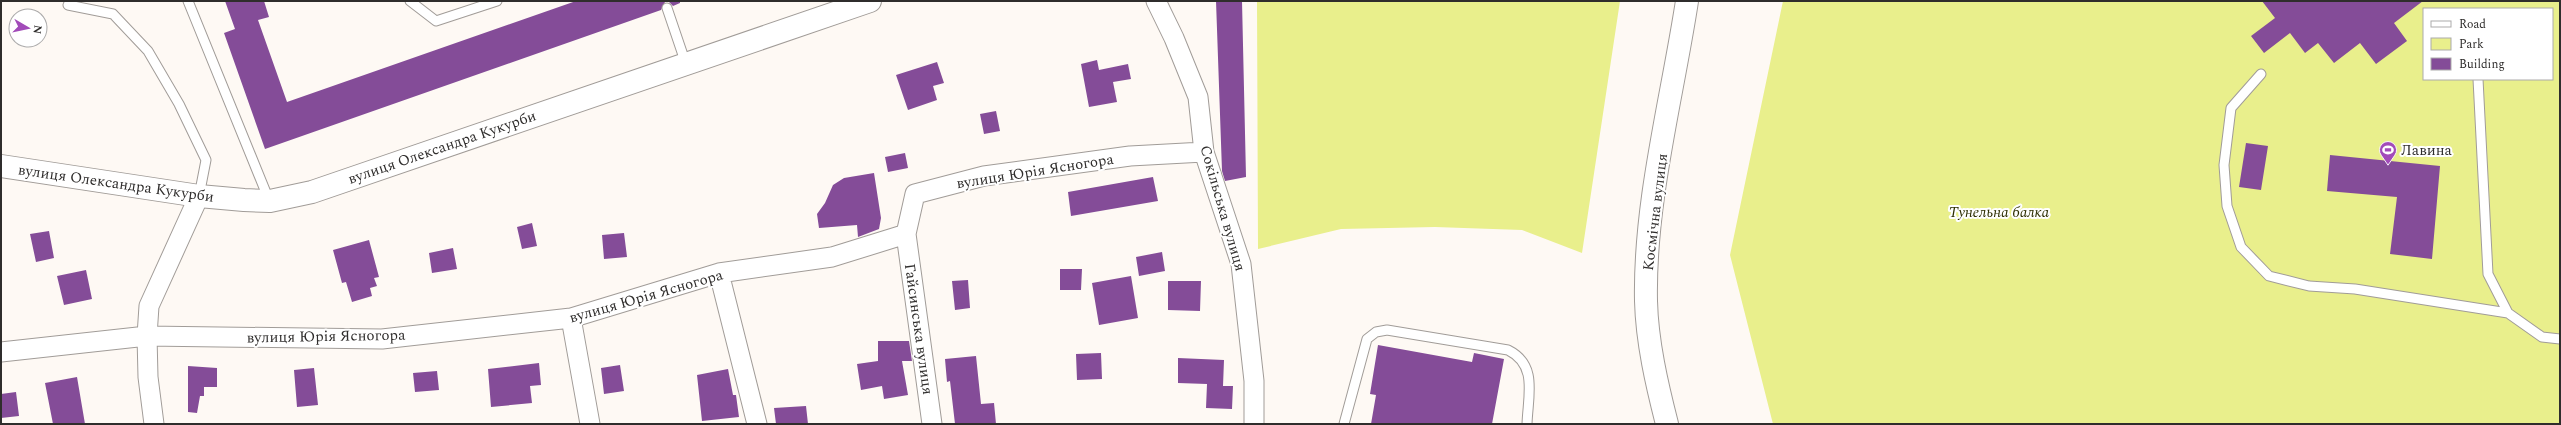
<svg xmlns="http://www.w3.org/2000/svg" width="2561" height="425" font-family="Spectral,serif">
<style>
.green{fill:#e9ef8c;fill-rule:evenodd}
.building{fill:#844c98}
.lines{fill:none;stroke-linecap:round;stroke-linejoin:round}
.service-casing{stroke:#a19c98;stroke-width:11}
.minor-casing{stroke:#a19c98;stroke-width:21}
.tertiary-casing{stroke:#a19c98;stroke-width:24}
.secondary-casing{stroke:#a19c98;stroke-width:24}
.service{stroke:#fff;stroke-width:9}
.minor{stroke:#fff;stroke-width:19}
.tertiary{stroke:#fff;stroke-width:22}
.secondary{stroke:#fff;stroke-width:22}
.labels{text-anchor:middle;stroke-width:4;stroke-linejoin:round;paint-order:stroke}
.street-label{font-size:15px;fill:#2f2d2c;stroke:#fff}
.poi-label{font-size:15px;fill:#2f2d2c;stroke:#fff;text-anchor:start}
.park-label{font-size:15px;font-style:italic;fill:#2d2e00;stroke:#fff}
</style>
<rect width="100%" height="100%" fill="#fef9f4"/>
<!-- green -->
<path class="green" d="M1257,1H1620L1582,253L1522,230L1435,227L1341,229L1258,249Z
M1783,1H2560V424H1773L1730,255ZM2424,9H2552V79H2424Z"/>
<!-- building -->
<path class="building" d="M225,1H264L269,17L258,20L287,102L576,1H680V3L673,6L669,2H665L661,10L265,149L224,33L235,29Z
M1216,1H1242L1246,177L1225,181L1222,171Z
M2262,1H2423L2394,23L2407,41L2376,64L2360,43L2334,63L2318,43L2305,53L2290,33L2264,53L2251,36L2275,18Z
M1097,60L1099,70L1128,64L1131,79L1113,82L1117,102L1089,107L1081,64Z
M937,62L944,83L933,86L937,100L908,110L896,75Z
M996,111L1000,131L984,134L980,114Z
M2246,143L2268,146L2261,190L2239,187Z
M905,153L908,168L888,172L885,157Z
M2330,155L2440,166L2432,259L2390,254L2397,197L2327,191Z
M874,173L881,218L879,229L858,237L857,225L819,228L817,214L825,203L833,185L844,178Z
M1153,177L1158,201L1071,216L1068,192Z
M532,223L537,246L522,249L517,227Z
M49,231L54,258L36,262L30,234Z
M624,233L627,257L604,259L602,235Z
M369,240L379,277L374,278L377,286L370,288L372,296L352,302L346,282L342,283L333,250Z
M453,248L457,269L432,273L429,253Z
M1162,252L1165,271L1139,276L1136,257Z
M1060,269H1082L1081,290H1060Z
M86,270L92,299L64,305L57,276Z
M1131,276L1138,318L1099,325L1092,283Z
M968,280L970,308L955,310L952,281Z
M1168,281H1201L1200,311L1168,310Z
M878,341H909L912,361H902L908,395L884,399L882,386L861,390L857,364L878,361Z
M1378,345L1472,362L1474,353L1504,359L1492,424H1371L1376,395L1370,394Z
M1101,353L1102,379L1077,380L1076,354Z
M976,356L981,404L994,403L996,424H955L950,381L947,382L945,359Z
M1178,358L1224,360L1223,386H1233L1232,409L1206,408L1207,384L1178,383Z
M539,363L541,385L530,386L532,403L491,407L488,369Z
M620,365L624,391L604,394L601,368Z
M188,366L217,368V387H204V396H200L197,413L188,412Z
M314,368L318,405L297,407L294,370Z
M728,369L733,395H736L739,417L702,421L697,375Z
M437,371L439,390L415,392L413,373Z
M77,377L85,424H53L45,383Z
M16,392L19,416L1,418V394Z
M806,406L808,424H776L774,408Z"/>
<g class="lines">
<defs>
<path id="service" d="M188,1L269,200
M410,1L436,21L497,1
M68,5L113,14L148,51L179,104L206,160L199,196
M667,8L686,64
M2261,74L2231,108L2224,165L2227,206L2241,247L2269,276L2309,286L2355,289L2508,313
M2478,79L2488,274L2508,313L2542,337L2560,339
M1344,424L1367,339L1376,332L1387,330L1508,350C1538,365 1528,395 1527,424"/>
<path id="minor" d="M1156,1L1174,38L1198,97L1204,152L1241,264L1254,381V424
M906,234L932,424
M719,273L757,424
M571,318L590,424
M1,352L147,336L382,339L571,318L719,273L832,257L906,234L915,194L984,176L1130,156L1204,152
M154,424L148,377L147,336L149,306L199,196"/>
<path id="tertiary" d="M1,166L199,196L244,200L270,201L312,192L870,1"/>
<path id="secondary" d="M1667,424C1657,385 1647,342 1646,301C1644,202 1672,99 1687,1"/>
</defs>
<!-- service casing -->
<use href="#service" class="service-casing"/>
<!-- minor casing -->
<use href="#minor" class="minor-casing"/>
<!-- tertiary casing -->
<use href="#tertiary" class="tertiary-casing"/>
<!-- secondary casing -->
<use href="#secondary" class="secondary-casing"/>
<!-- service -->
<use href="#service" class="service"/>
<!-- minor -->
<use href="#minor" class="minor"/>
<!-- tertiary -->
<use href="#tertiary" class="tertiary"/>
<!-- secondary -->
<use href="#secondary" class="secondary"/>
</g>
<!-- icons -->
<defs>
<symbol id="stadium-pin" viewBox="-11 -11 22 30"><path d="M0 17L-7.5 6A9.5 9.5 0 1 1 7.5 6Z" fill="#a24bb9" stroke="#fff"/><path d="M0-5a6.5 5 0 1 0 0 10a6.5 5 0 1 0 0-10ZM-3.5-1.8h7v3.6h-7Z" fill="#fff"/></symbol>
</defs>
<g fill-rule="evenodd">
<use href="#stadium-pin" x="2378" y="140" width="20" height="27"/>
</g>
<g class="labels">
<!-- street labels -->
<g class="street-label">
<text transform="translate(442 147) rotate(-19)" y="5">вулиця Олександра Кукурби</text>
<text transform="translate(1035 171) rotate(-9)" y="5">вулиця Юрія Ясногора</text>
<text transform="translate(116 183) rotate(8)" y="5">вулиця Олександра Кукурби</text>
<text transform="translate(1223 208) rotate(74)" y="5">Сокільська вулиця</text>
<text transform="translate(1655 212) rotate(-83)" y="5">Космічна вулиця</text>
<text transform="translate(646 296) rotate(-16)" y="5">вулиця Юрія Ясногора</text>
<text transform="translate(919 329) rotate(82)" y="5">Гайсинська вулиця</text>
<text transform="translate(326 336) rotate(-1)" y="5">вулиця Юрія Ясногора</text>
</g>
<!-- poi labels -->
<g class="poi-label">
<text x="2401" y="155">Лавина</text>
</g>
<!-- park labels -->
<g class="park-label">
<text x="1999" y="217">Тунельна балка</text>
</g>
</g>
<!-- border -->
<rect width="2561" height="425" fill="none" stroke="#2f2d2c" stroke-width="4"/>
<!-- legend -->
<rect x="2423" y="8" width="130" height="72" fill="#ffffff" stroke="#acabab"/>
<rect x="2431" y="21" width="20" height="6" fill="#ffffff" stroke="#acabab"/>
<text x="2459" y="28" font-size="12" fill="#2f2d2c">Road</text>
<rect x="2431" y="38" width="20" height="12" fill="#e9ef8c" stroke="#acabab"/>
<text x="2459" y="48" font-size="12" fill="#2f2d2c">Park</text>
<rect x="2431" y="58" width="20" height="12" fill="#844c98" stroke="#acabab"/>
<text x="2459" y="68" font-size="12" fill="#2f2d2c">Building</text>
<!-- north arrow -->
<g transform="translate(28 28) rotate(99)"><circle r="19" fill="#ffffff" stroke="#acabab"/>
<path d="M0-3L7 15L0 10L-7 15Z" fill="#a24bb9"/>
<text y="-6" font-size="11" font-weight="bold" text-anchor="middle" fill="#2f2d2c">N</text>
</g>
</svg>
